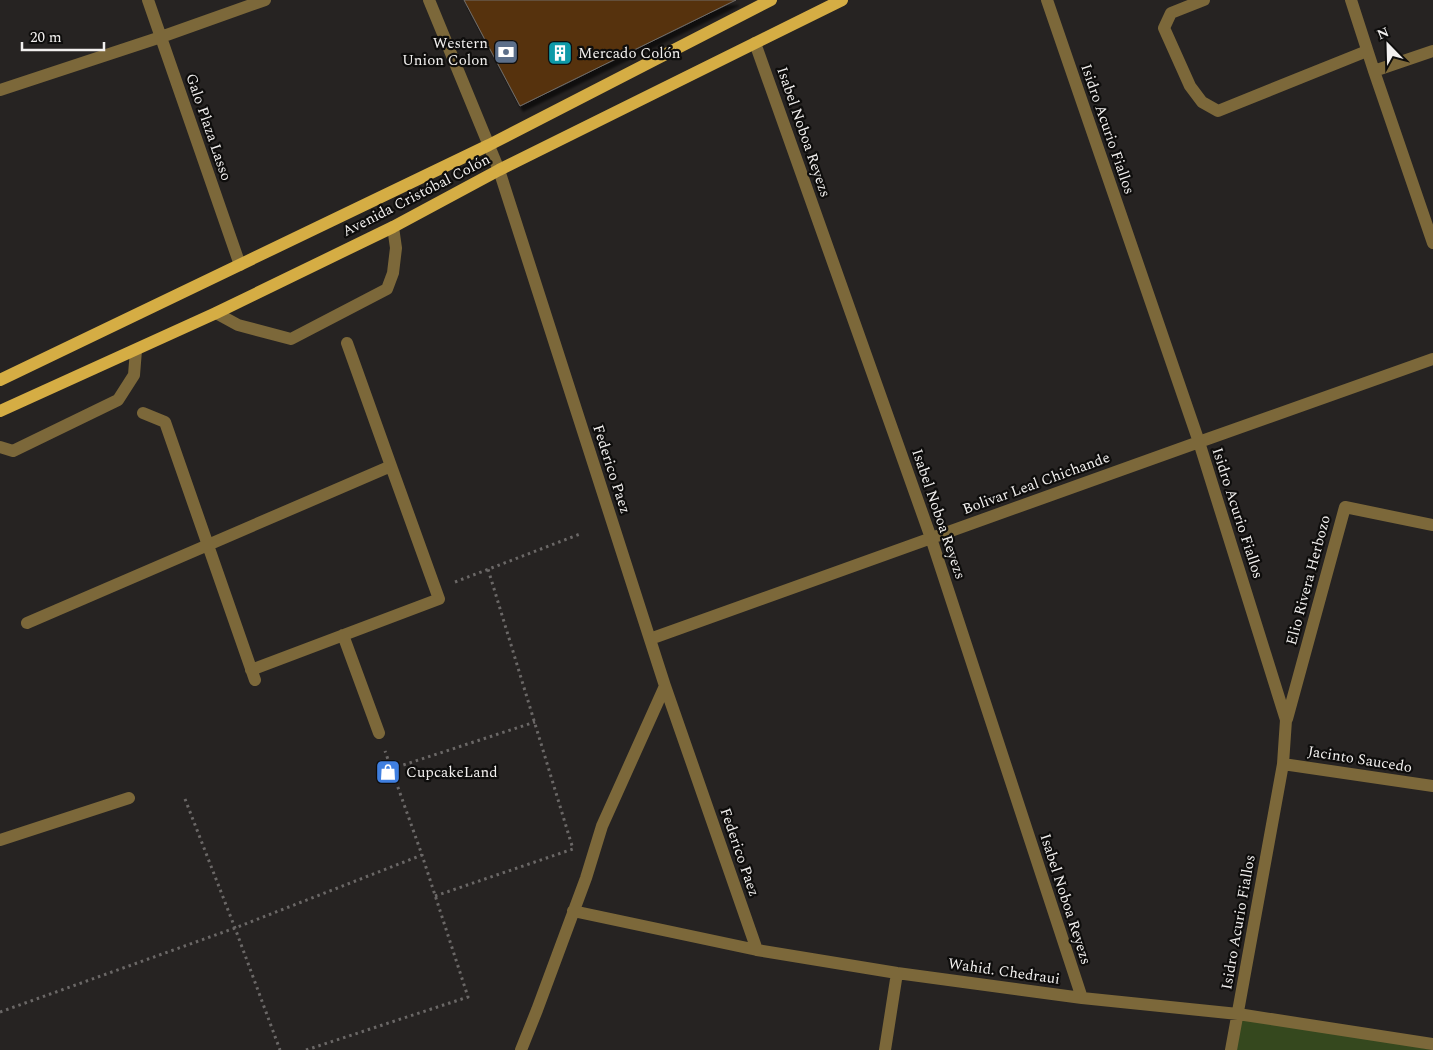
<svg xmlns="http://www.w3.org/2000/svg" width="1433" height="1050" font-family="Spectral,serif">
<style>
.green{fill:#35481e}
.building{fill:#563209;stroke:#716e6c;filter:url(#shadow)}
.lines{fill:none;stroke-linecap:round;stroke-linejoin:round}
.path{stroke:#6b6867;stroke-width:3;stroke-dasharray:2.5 4;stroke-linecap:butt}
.minor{stroke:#7c683a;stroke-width:12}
.major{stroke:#d5ad44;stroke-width:12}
.labels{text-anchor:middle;stroke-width:4.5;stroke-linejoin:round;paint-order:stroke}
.poi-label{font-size:15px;fill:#f2f0ef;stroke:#0e0d0c;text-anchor:start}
.street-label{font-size:15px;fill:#f2f0ef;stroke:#0e0d0c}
</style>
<defs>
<filter id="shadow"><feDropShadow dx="3" dy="5.5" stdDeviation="1" flood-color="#0009"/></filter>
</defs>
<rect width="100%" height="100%" fill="#262322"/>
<!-- green -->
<path class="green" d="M1238,1014L1433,1050H1231Z"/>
<!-- building -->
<path class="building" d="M464,0H736L520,106Z"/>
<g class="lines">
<!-- path -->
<path class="path" d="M455,582L580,534
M391,769L535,722
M185,799L235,928L280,1050
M435,896L573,849L488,569
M0,1012L235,928L422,855L385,751
M306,1050L468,997L422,855"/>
<!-- minor -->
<path class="minor" d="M148,0L240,265
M429,0L499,170L665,686L757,950
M1047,0L1199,442L1286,720L1283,764L1231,1050
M1204,0L1171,13L1164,28L1190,86L1202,102L1218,111L1367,51
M1351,0L1374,71L1433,243
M755,43L931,538L1082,998
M1374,71L1433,51
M0,90L161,37L265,0
M216,313L238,325L291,339L387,289L393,273L396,248L393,227
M143,413L165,422L255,680
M0,447L13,451L118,400L134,375L136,350
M27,623L391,466L347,343
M343,635L379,733
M650,639L1199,442L1433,359
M251,670L439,599L391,466
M1287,719L1345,507L1433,525
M1283,764L1433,786
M0,840L129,798
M573,911L757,950L897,973L1082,998L1238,1014L1433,1044
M521,1050L537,1010L586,878L602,826L665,686
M885,1050L897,973"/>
<!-- major -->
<path class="major" d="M0,380L489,145L771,0
M0,411L216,313L393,227L499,170L842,0"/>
</g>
<!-- icons -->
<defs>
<symbol id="bank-square" viewBox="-11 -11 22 22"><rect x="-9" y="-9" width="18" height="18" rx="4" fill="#5c6f8a" stroke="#0e0d0c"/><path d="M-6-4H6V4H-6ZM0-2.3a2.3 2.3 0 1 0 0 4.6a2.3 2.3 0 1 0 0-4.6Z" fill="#fff"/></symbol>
<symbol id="building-square" viewBox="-11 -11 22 22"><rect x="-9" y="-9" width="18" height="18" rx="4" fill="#0f9aa8" stroke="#0e0d0c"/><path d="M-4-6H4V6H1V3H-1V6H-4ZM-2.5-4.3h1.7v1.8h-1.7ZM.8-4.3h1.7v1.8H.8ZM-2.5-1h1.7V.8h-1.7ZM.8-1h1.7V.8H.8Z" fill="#fff"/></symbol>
<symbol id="shop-square" viewBox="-11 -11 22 22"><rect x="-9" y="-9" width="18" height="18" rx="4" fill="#3f7fe0" stroke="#0e0d0c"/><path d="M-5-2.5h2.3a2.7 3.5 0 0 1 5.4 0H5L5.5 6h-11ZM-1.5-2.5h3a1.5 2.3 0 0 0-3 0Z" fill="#fff"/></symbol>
</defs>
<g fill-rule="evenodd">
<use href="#bank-square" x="492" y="38" width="28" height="28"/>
<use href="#building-square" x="546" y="39" width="28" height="28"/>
<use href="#shop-square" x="374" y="758" width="28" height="28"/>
</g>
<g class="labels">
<!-- poi labels -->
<g class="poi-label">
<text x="488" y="48" text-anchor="end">Western<tspan x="488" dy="17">Union Colon</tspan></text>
<text x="578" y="58">Mercado Colón</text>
<text x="406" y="777">CupcakeLand</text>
</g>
<!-- street labels -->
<g class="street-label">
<text transform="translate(209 127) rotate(71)" y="5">Galo Plaza Lasso</text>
<text transform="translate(1108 129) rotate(71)" y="5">Isidro Acurio Fiallos</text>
<text transform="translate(804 132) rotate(71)" y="5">Isabel Noboa Reyezs</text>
<text transform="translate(416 195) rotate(-27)" y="5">Avenida Cristóbal Colón</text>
<text transform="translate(612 469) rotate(72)" y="5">Federico Paez</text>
<text transform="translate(1036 483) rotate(-20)" y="5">Bolivar Leal Chichande</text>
<text transform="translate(1238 513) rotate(72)" y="5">Isidro Acurio Fiallos</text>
<text transform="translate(939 514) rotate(71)" y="5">Isabel Noboa Reyezs</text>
<text transform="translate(1308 580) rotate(-75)" y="5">Elio Rivera Herbozo</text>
<text transform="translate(1360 759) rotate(9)" y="5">Jacinto Saucedo</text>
<text transform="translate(740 852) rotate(71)" y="5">Federico Paez</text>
<text transform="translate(1066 899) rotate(72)" y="5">Isabel Noboa Reyezs</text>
<text transform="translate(1238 922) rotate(-80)" y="5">Isidro Acurio Fiallos</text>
<text transform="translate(1004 971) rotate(8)" y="5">Wahid. Chedraui</text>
</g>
</g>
<!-- north arrow -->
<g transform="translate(1388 45) rotate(337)" stroke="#0e0d0c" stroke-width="4" paint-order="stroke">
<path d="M0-4L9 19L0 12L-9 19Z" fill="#f2f0ef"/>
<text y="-8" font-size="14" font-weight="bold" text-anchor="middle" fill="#f2f0ef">N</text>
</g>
<!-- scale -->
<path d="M22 42v8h82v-8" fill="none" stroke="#f2f0ef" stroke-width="2.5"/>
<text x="30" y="42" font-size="15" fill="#f2f0ef" stroke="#0e0d0c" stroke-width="4" paint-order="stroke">20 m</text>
</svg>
